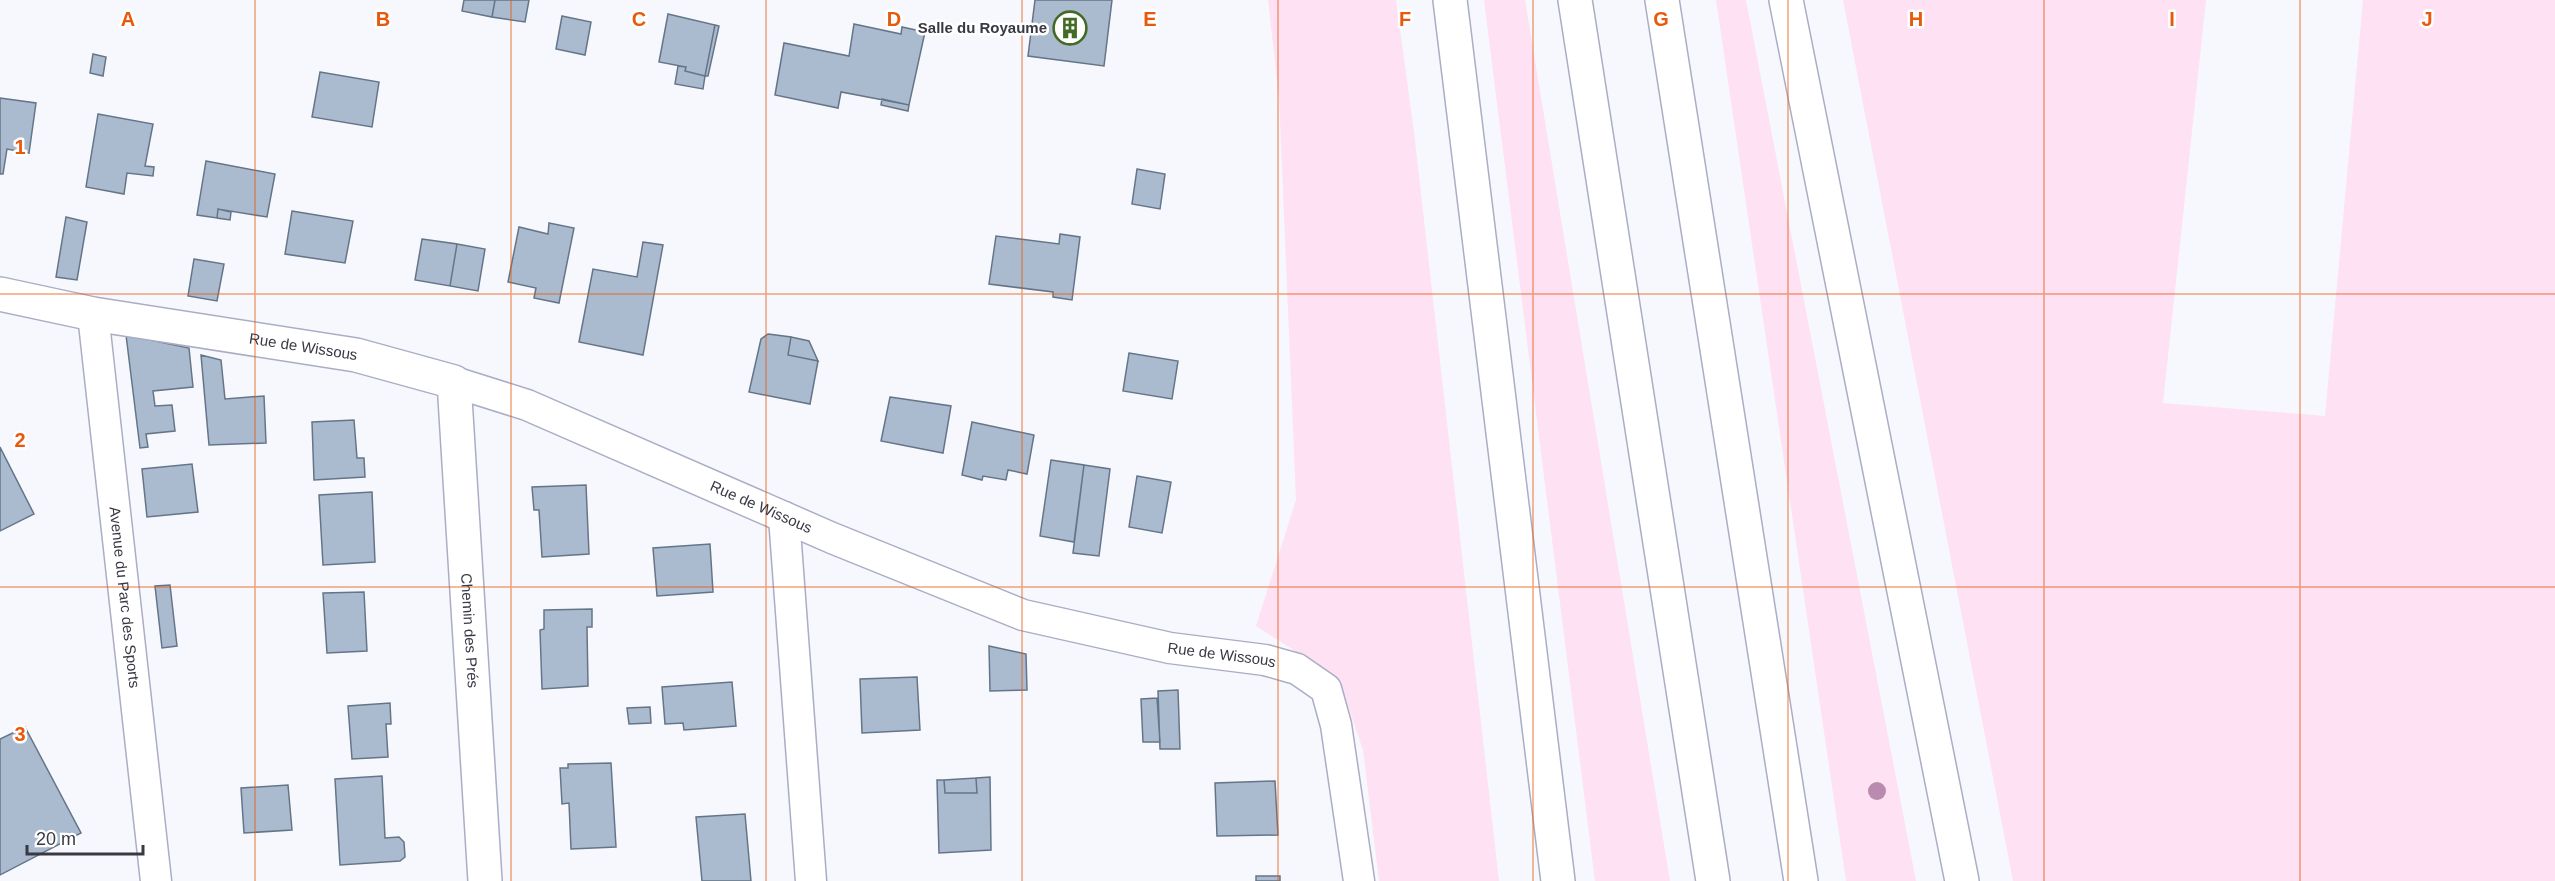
<svg xmlns="http://www.w3.org/2000/svg" width="2555" height="881" font-family="Arial,sans-serif">
<style>
.green{fill:#fee1f2}
.building{fill:#aabbcf;stroke:#657588;stroke-width:1.5}
.lines{fill:none;stroke-linecap:round;stroke-linejoin:round}
.minor-casing{stroke:#abadc5;stroke-width:33}
.tertiary-casing{stroke:#abadc5;stroke-width:36}
.motorway-casing{stroke:#abadc5;stroke-width:36}
.minor{stroke:#fff;stroke-width:30}
.tertiary{stroke:#fff;stroke-width:33}
.motorway{stroke:#fff;stroke-width:33}
.tree{fill:#b98bae}
.grid{fill:none;stroke:#e8590c;stroke-width:1.5;stroke-opacity:0.55}
.labels{text-anchor:middle;stroke-width:5;stroke-linejoin:round;paint-order:stroke}
.poi-label{font-size:15px;font-weight:bold;fill:#383943;stroke:#fff;text-anchor:end}
.street-label{font-size:15px;fill:#383943;stroke:#fff}
.grid-label{font-size:20px;text-anchor:middle;font-weight:bold;fill:#e8590c;stroke:#fff;stroke-width:5;stroke-linejoin:round;paint-order:stroke}
</style>
<rect width="100%" height="100%" fill="#f7f8fd"/>
<!-- green -->
<path class="green" d="M1268,0H1396L1414,132L1499,881H1379L1363,750L1339,679L1256,626L1296,500L1279,97Z
M1484,0H1525L1670,881H1595Z
M1716,0H1746L1916,881H1846Z
M1843,0H2206L2163,403L2325,416L2363,0H2555V881H2013Z"/>
<!-- building -->
<path class="building" d="M464,0H495L492,17L462,11Z
M495,0H529L525,22L492,17Z
M1035,0H1112L1104,66L1028,56Z
M668,14L715,25L705,76L685,71L686,67L659,62Z
M562,16L591,22L585,55L556,49Z
M854,24L901,34L902,27L925,32L909,105L841,92L838,108L775,95L784,43L849,56Z
M715,25L719,26L708,76H705Z
M93,54L106,57L103,76L90,73Z
M678,66L686,67L685,71L705,76L703,89L675,84Z
M320,72L379,82L372,127L312,117Z
M0,98L36,103L29,153L7,149L3,174H0Z
M882,99L909,105L908,111L881,105Z
M98,114L153,124L145,166L154,167L153,176L127,173L124,194L86,187Z
M206,161L275,174L267,217L218,209L217,218L197,215Z
M1137,169L1165,174L1160,209L1132,204Z
M218,209L231,212L230,220L217,218Z
M292,211L353,221L345,263L285,254Z
M66,217L87,222L77,280L56,277Z
M549,223L574,228L559,303L534,298L536,288L508,282L519,227L548,234Z
M1060,234L1080,237L1072,300L1053,297V292L989,284L996,236L1059,244Z
M422,239L457,244L450,286L415,280Z
M643,242L663,245L643,355L579,342L593,269L637,277Z
M457,244L485,249L478,291L450,286Z
M194,259L224,264L217,301L188,296Z
M768,334L791,337L788,355L818,361L810,404L749,392L761,339Z
M126,335L189,348L193,387L153,391L155,406L172,405L175,431L146,434L148,447L140,448Z
M791,337L809,341L818,361L788,355Z
M1129,353L1178,361L1172,399L1123,391Z
M201,355L221,360L225,399L264,396L266,443L209,445Z
M890,397L951,406L943,453L881,441Z
M354,420L357,458H364L365,477L314,480L312,422Z
M972,422L1034,435L1027,474L1008,470L1006,480L983,476L982,480L962,475Z
M0,447L34,514L0,531Z
M1051,460L1084,465L1074,542L1040,536Z
M192,464L198,512L147,517L142,469Z
M1084,465L1110,469L1099,556L1073,553Z
M1137,476L1171,482L1162,533L1129,527Z
M586,485L589,554L542,557L539,510H534L532,487Z
M372,492L375,562L323,565L319,495Z
M710,544L713,592L657,596L653,548Z
M170,585L177,646L162,648L155,586Z
M364,592L367,651L327,653L323,593Z
M592,609V627H587L588,686L542,689L540,630L544,629V610Z
M989,646L1026,654L1027,690L990,691Z
M917,677L920,730L862,733L860,679Z
M732,682L736,726L684,730L683,723L665,724L662,687Z
M1178,690L1180,749H1160L1158,691Z
M1157,698L1160,742H1143L1141,699Z
M390,703L391,724H386L388,757L352,759L348,706Z
M650,707L651,723L629,724L627,708Z
M25,727L81,833L0,875V739Z
M611,763L616,847L571,849L569,803L562,804L560,768H568V764Z
M382,776L385,838L399,837L404,842L405,857L400,861L340,865L335,779Z
M990,777L991,850L939,853L937,780H944L945,793H977L976,778Z
M976,778L977,793H945L944,780Z
M1275,781L1278,835L1217,836L1215,783Z
M288,785L292,830L244,833L241,788Z
M745,814L751,881H702L696,817Z
M1256,876H1280V881H1256Z"/>
<g class="lines">
<defs>
<g id="minor">
<path id="s1" d="M93,314L156,881"/>
<path id="s2" d="M454,382L527,405L832,538L1023,615L1170,648L1265,660L1297,669L1326,689L1336,725L1359,881"/>
<path d="M784,517L811,881"/>
</g>
<g id="tertiary">
<path id="s3" d="M0,294L93,314L356,355L454,382L485,881"/>
</g>
<path id="motorway" d="M1450,0L1558,881
M1575,0L1713,881
M1662,0L1801,881
M1786,0L1962,881"/>
</defs>
<!-- minor casing -->
<use href="#minor" class="minor-casing"/>
<!-- tertiary casing -->
<use href="#tertiary" class="tertiary-casing"/>
<!-- motorway casing -->
<use href="#motorway" class="motorway-casing"/>
<!-- minor -->
<use href="#minor" class="minor"/>
<!-- tertiary -->
<use href="#tertiary" class="tertiary"/>
<!-- motorway -->
<use href="#motorway" class="motorway"/>
</g>
<!-- trees -->
<circle class="tree" cx="1877" cy="791" r="9"/>
<!-- grid -->
<path class="grid" d="M255,0V881M511,0V881M766,0V881M1022,0V881M1278,0V881M1533,0V881M1788,0V881M2044,0V881M2300,0V881M0,294H2555M0,587H2555"/>
<!-- icons -->
<defs>
<symbol id="building-ring" viewBox="-11 -11 22 22"><circle r="9.5" fill="#fff" stroke="#446b26" stroke-width="1.5"/><path d="M-4-6H4V6H1V3H-1V6H-4ZM-2.5-4.3h1.7v1.8h-1.7ZM.8-4.3h1.7v1.8H.8ZM-2.5-1h1.7V.8h-1.7ZM.8-1h1.7V.8H.8Z" fill="#446b26"/></symbol>
</defs>
<g fill-rule="evenodd">
<use href="#building-ring" x="1051" y="9" width="38" height="38"/>
</g>
<g class="labels">
<!-- poi labels -->
<g class="poi-label">
<text x="1047" y="33">Salle du Royaume</text>
</g>
<!-- street labels -->
<g class="street-label">
<text dy="5" stroke="none"><textPath href="#s3" startOffset="308">Rue de Wissous</textPath></text>
<text dy="5" stroke="none"><textPath href="#s2" startOffset="332">Rue de Wissous</textPath></text>
<text dy="5" stroke="none"><textPath href="#s1" startOffset="285">Avenue du Parc des Sports</textPath></text>
<text dy="5" stroke="none"><textPath href="#s3" startOffset="712">Chemin des Prés</textPath></text>
<text dy="5" stroke="none"><textPath href="#s2" startOffset="818">Rue de Wissous</textPath></text>
</g>
</g>
<g class="grid-label">
<text x="128" y="26">A</text>
<text x="383" y="26">B</text>
<text x="639" y="26">C</text>
<text x="894" y="26">D</text>
<text x="1150" y="26">E</text>
<text x="1405" y="26">F</text>
<text x="1661" y="26">G</text>
<text x="1916" y="26">H</text>
<text x="2172" y="26">I</text>
<text x="2427" y="26">J</text>
<text x="20" y="154">1</text>
<text x="20" y="447">2</text>
<text x="20" y="741">3</text>
</g>
<!-- scale -->
<path d="M27 845v9h116v-9" fill="none" stroke="#383943" stroke-width="3"/>
<text x="36" y="845" font-size="18" fill="#383943" stroke="#ffffff" stroke-width="4.5" paint-order="stroke">20 m</text>
</svg>
